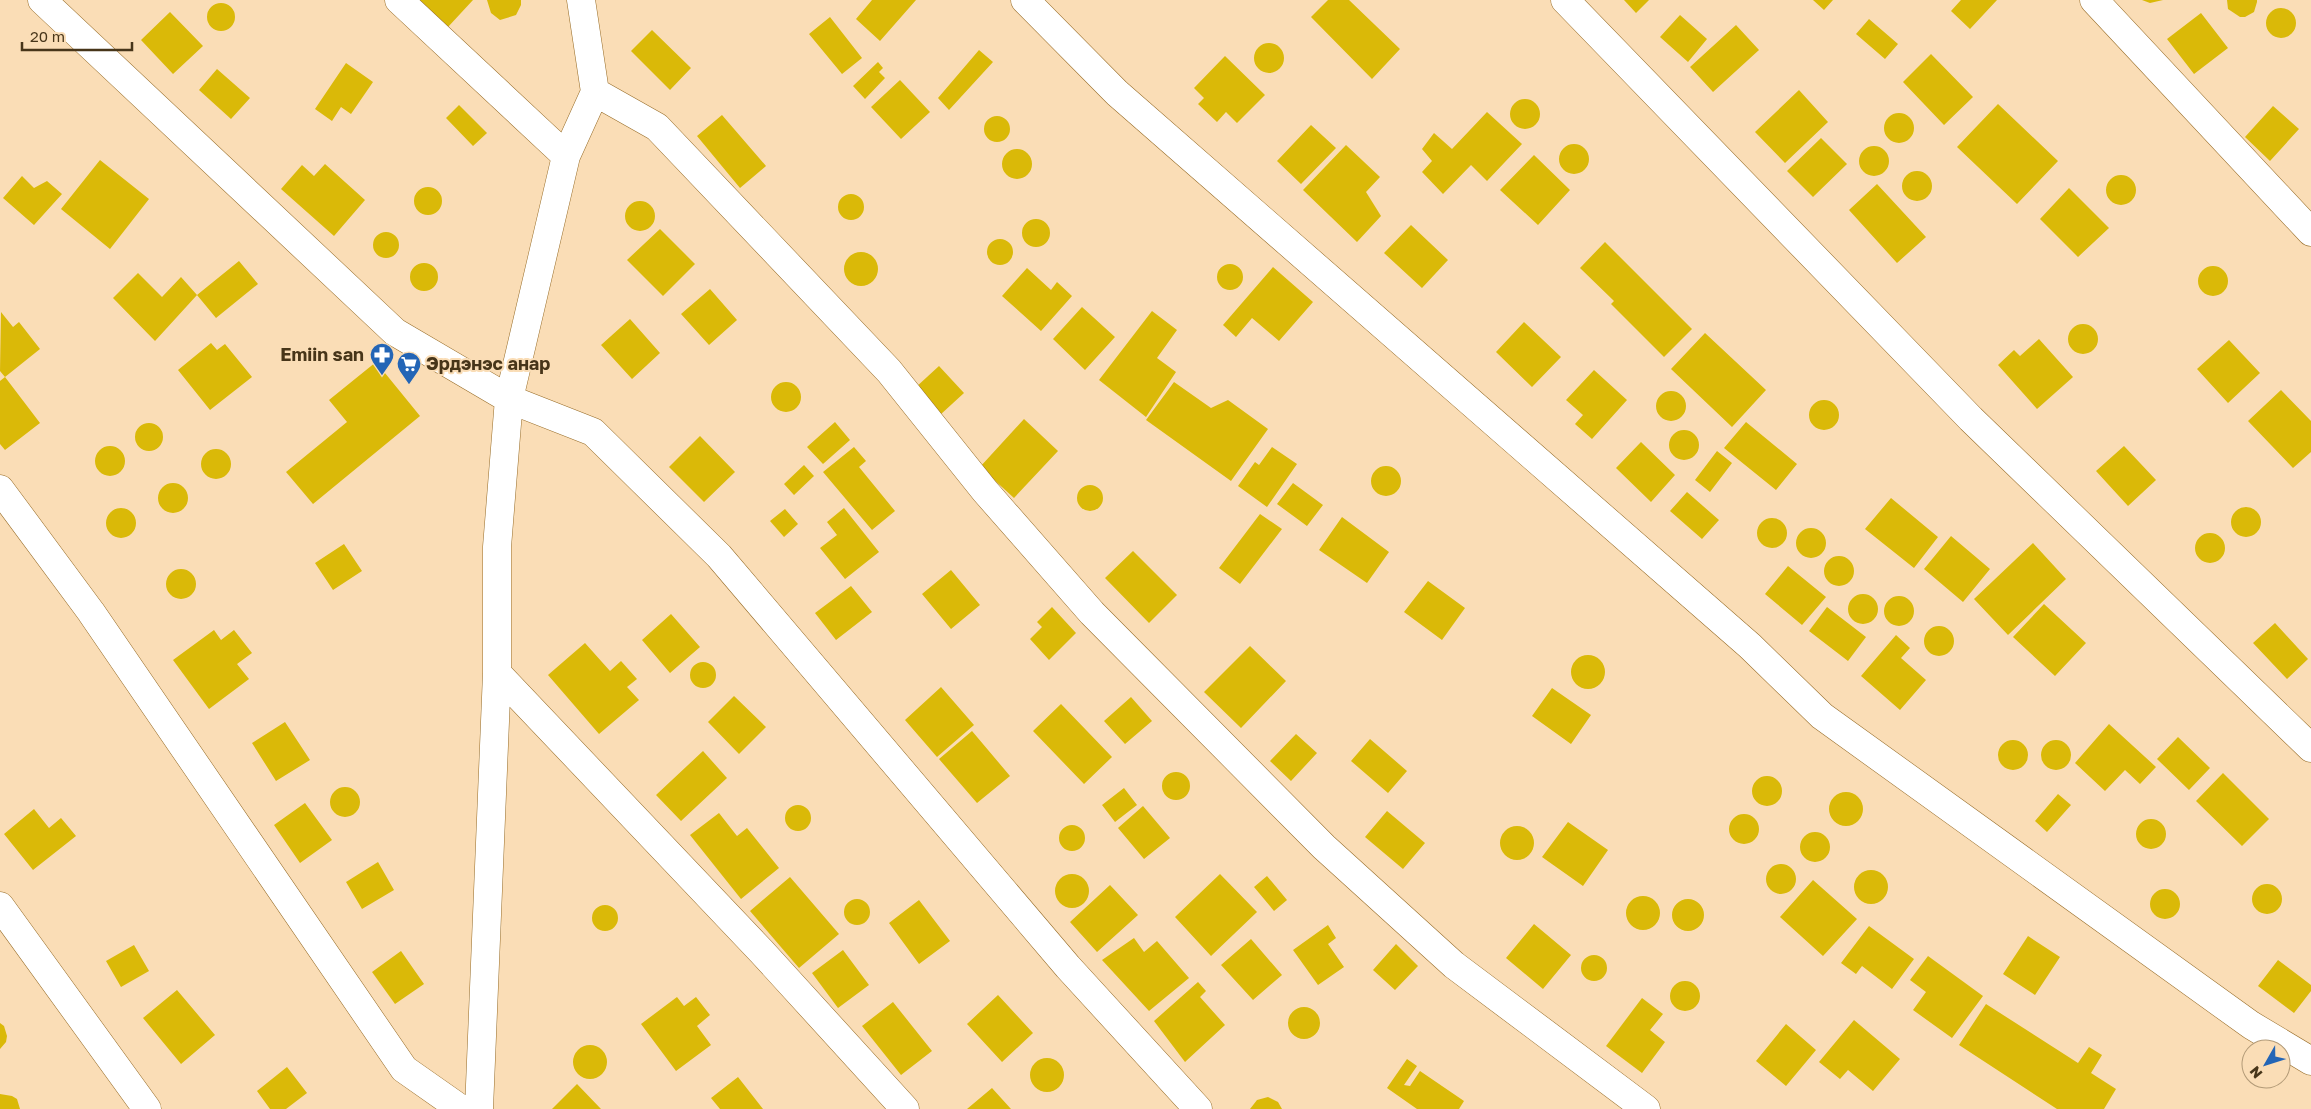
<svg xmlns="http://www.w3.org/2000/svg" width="2311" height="1109" font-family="'Golos Text',sans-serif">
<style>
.building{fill:#dab908}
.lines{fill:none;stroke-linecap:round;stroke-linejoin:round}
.street-casing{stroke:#976c27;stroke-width:29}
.street{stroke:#fff;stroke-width:28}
.labels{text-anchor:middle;stroke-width:4;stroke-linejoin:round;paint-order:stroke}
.poi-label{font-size:18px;font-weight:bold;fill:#473519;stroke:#faddb6;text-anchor:end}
</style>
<rect width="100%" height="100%" fill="#faddb6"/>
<!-- building -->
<path class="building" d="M418,0H473L448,27Z
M487,0H521V5L516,15L500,20L491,13Z
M872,0H916L880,41L856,19Z
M1328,0H1349L1400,49L1372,79L1311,17Z
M1624,0H1649L1636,13Z
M1813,0H1833L1824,10Z
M1961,0H1997L1970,29L1951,11Z
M2142,0H2163L2150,3Z
M2227,0H2257V2L2254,12L2245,17H2240L2228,9Z
M207 17a14 14 0 1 1 28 0a14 14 0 1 1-28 0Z
M2266 23a15 15 0 1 1 30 0a15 15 0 1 1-30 0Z
M170,12L203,46L173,74L141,40Z
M2201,13L2228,48L2194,74L2167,39Z
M1680,15L1707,39L1688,62L1660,37Z
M830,17L862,58L842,74L809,34Z
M1869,19L1898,44L1885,59L1856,34Z
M1736,25L1759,50L1713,92L1690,67Z
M652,30L691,68L670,90L631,51Z
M1254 58a15 15 0 1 1 30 0a15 15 0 1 1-30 0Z
M979,50L993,62L949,110L938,98Z
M1931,54L1973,97L1944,125L1903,82Z
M1225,56L1265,95L1237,123L1226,112L1217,122L1198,104L1204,98L1194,88Z
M878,62L883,68L879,72L885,78L865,99L853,86Z
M346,63L373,82L351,114L341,107L332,121L315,109Z
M217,69L250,98L231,119L199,90Z
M900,80L930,112L901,139L871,107Z
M1799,90L1828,122L1785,163L1755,132Z
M1510 114a15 15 0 1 1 30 0a15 15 0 1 1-30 0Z
M1998,104L2058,161L2017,204L1957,147Z
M459,105L487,133L473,146L446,118Z
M2273,106L2299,129L2270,161L2245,137Z
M1487,112L1522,144L1487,181L1471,165L1443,194L1422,172L1432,161L1422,149L1434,133L1452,149Z
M1884 128a15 15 0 1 1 30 0a15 15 0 1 1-30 0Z
M722,115L766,166L740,188L697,136Z
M984 129a13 13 0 1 1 26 0a13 13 0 1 1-26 0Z
M1311,125L1336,148L1301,184L1277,161Z
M1821,138L1847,164L1813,197L1787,171Z
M1559 159a15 15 0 1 1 30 0a15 15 0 1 1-30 0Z
M1346,145L1380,177L1366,192L1381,216L1357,242L1303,190Z
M1859 161a15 15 0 1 1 30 0a15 15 0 1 1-30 0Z
M1002 164a15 15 0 1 1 30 0a15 15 0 1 1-30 0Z
M1534,155L1570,190L1538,225L1500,190Z
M100,160L149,199L110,249L61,209Z
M325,164L365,200L334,236L281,189L302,165L314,176Z
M1902 186a15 15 0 1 1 30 0a15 15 0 1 1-30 0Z
M2106 190a15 15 0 1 1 30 0a15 15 0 1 1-30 0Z
M22,176L34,188L47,181L62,194L34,225L3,198Z
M1877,184L1926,237L1897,263L1849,210Z
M414 201a14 14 0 1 1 28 0a14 14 0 1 1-28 0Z
M2069,188L2109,228L2078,257L2040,219Z
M838 207a13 13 0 1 1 26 0a13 13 0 1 1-26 0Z
M625 216a15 15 0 1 1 30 0a15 15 0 1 1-30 0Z
M1022 233a14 14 0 1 1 28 0a14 14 0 1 1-28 0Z
M1411,225L1448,260L1422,288L1384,253Z
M660,229L695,264L663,296L627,260Z
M373 245a13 13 0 1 1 26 0a13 13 0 1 1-26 0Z
M987 252a13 13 0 1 1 26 0a13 13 0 1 1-26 0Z
M1605,242L1692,329L1664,357L1611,304L1614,301L1580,268Z
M844 269a17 17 0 1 1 34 0a17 17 0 1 1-34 0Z
M239,261L258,284L216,318L197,295Z
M410 277a14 14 0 1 1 28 0a14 14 0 1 1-28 0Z
M1217 277a13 13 0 1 1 26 0a13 13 0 1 1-26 0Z
M2198 281a15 15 0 1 1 30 0a15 15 0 1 1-30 0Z
M1273,267L1313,302L1279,341L1252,318L1236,337L1223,325Z
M1027,268L1051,290L1057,282L1072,296L1041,331L1002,296Z
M138,273L162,297L181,277L197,295L155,341L113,298Z
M710,289L737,320L709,345L681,314Z
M1082,307L1115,337L1085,370L1053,339Z
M1152,311L1177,330L1157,358L1176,372L1146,417L1099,380Z
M1,312L13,327L19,322L40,349L5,377L0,371Z
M630,319L660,353L632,379L601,345Z
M1524,322L1561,357L1532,387L1496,352Z
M2068 339a15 15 0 1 1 30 0a15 15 0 1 1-30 0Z
M1705,333L1766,390L1732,427L1671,369Z
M2039,339L2073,377L2037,409L1998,365L2014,350L2020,356Z
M2229,340L2260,373L2228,403L2197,369Z
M211,343L217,350L225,344L252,377L210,410L178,370Z
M376,362L420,416L313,504L286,472L347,422L329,400Z
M939,366L964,393L940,415L915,388Z
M1594,370L1627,400L1592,439L1575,424L1583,415L1566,400Z
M5,377L40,423L5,450L0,444V381Z
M1174,382L1211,408L1228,400L1268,429L1231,481L1146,420Z
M771 397a15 15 0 1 1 30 0a15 15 0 1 1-30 0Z
M2281,390L2311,421V452L2293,468L2248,421Z
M1656 406a15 15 0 1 1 30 0a15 15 0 1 1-30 0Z
M1809 415a15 15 0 1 1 30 0a15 15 0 1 1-30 0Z
M1024,419L1058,451L1014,498L980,467Z
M835,422L850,440L823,464L807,447Z
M1746,422L1797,464L1776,490L1724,448Z
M135 437a14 14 0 1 1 28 0a14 14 0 1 1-28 0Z
M1669 445a15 15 0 1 1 30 0a15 15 0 1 1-30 0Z
M700,436L735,472L704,502L669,467Z
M1641,442L1675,475L1651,502L1616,468Z
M95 461a15 15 0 1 1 30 0a15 15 0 1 1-30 0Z
M2124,446L2156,480L2128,506L2096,471Z
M854,447L866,461L859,467L895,511L872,530L823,472Z
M1272,447L1297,464L1267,507L1238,486L1255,462L1259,465Z
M201 464a15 15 0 1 1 30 0a15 15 0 1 1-30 0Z
M1717,451L1732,463L1710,492L1695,480Z
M804,465L814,476L794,495L784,484Z
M1371 481a15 15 0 1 1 30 0a15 15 0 1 1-30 0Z
M158 498a15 15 0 1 1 30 0a15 15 0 1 1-30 0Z
M1293,483L1323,505L1307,526L1277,504Z
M1077 498a13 13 0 1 1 26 0a13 13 0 1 1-26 0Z
M1687,492L1719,520L1702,539L1670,511Z
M1891,498L1938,537L1914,568L1865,529Z
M2231 522a15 15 0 1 1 30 0a15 15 0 1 1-30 0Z
M106 523a15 15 0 1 1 30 0a15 15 0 1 1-30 0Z
M844,508L879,552L845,579L820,548L837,535L827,522Z
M785,509L798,524L784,537L770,521Z
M1260,514L1282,529L1240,584L1219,568Z
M1342,517L1389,552L1367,583L1319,550Z
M1757 533a15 15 0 1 1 30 0a15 15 0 1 1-30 0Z
M1796 543a15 15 0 1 1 30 0a15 15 0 1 1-30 0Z
M2195 548a15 15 0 1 1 30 0a15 15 0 1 1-30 0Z
M1951,536L1990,569L1963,602L1924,569Z
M2033,543L2066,579L2008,635L1974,599Z
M344,544L362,571L333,590L315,563Z
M1133,551L1177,595L1149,623L1105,578Z
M1824 571a15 15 0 1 1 30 0a15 15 0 1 1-30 0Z
M1788,566L1826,597L1802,625L1765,594Z
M166 584a15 15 0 1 1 30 0a15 15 0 1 1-30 0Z
M951,570L980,605L951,629L922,594Z
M1428,581L1465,608L1442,640L1404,612Z
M851,586L872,612L836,640L815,613Z
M1848 609a15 15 0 1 1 30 0a15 15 0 1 1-30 0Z
M1884 611a15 15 0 1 1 30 0a15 15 0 1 1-30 0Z
M2044,604L2086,643L2055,676L2013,637Z
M1052,607L1076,633L1049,660L1030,639L1042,627L1037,622Z
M1827,607L1866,637L1848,661L1809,631Z
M671,614L700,647L670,673L642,640Z
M2275,623L2308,659L2287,679L2253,643Z
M1924 641a15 15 0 1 1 30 0a15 15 0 1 1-30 0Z
M214,630L221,640L234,630L252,653L237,664L249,679L209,709L173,660Z
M1896,635L1910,648L1901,658L1926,680L1900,710L1861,676Z
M585,643L610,671L621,661L637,679L627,687L639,700L599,734L548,675Z
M1250,646L1286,681L1241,728L1204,692Z
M1571 672a17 17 0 1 1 34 0a17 17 0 1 1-34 0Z
M690 675a13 13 0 1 1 26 0a13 13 0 1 1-26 0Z
M941,687L974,725L937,757L905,720Z
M1552,688L1591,715L1571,744L1532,716Z
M734,696L766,727L739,754L708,722Z
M1131,697L1152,721L1125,744L1104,721Z
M1061,704L1112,757L1084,784L1033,731Z
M285,722L310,760L276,781L252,743Z
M2109,724L2156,767L2140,784L2125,770L2105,791L2075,763Z
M972,731L1010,776L977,803L939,759Z
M1296,734L1317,753L1291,781L1270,761Z
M2178,737L2210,768L2189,790L2157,759Z
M1370,739L1407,771L1388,793L1351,761Z
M2041 755a15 15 0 1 1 30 0a15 15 0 1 1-30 0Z
M1998 755a15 15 0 1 1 30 0a15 15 0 1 1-30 0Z
M703,751L727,778L681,821L656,795Z
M1162 786a14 14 0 1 1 28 0a14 14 0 1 1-28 0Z
M2223,773L2269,819L2242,846L2196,801Z
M1752 791a15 15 0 1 1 30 0a15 15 0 1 1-30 0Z
M330 802a15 15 0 1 1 30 0a15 15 0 1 1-30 0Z
M1124,788L1137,805L1115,822L1102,805Z
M1829 809a17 17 0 1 1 34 0a17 17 0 1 1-34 0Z
M2058,794L2071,805L2047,832L2035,821Z
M305,803L332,840L300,863L274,825Z
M785 818a13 13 0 1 1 26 0a13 13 0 1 1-26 0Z
M1143,806L1170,838L1144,859L1118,828Z
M34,809L49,828L61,818L76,836L33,870L4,834Z
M1387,811L1425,843L1403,869L1365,837Z
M719,813L737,836L747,828L779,868L741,899L690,835Z
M1729 829a15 15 0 1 1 30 0a15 15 0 1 1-30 0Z
M2136 834a15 15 0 1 1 30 0a15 15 0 1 1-30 0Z
M1568,822L1608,850L1583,886L1542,857Z
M1059 838a13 13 0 1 1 26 0a13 13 0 1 1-26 0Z
M1500 843a17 17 0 1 1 34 0a17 17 0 1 1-34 0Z
M1800 847a15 15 0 1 1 30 0a15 15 0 1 1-30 0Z
M378,862L394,890L362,909L346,882Z
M1766 879a15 15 0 1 1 30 0a15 15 0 1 1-30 0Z
M1854 887a17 17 0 1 1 34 0a17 17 0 1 1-34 0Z
M1055 891a17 17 0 1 1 34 0a17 17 0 1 1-34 0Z
M1220,874L1257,912L1211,956L1175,917Z
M1267,876L1287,900L1274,911L1254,887Z
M790,877L839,934L799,968L750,911Z
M1813,880L1857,919L1823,956L1780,917Z
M2252 899a15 15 0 1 1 30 0a15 15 0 1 1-30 0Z
M1110,885L1138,915L1097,952L1070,922Z
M2150 904a15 15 0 1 1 30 0a15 15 0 1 1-30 0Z
M1626 913a17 17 0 1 1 34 0a17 17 0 1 1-34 0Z
M844 912a13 13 0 1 1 26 0a13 13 0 1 1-26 0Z
M1672 915a16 16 0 1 1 32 0a16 16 0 1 1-32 0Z
M919,900L950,941L919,964L889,923Z
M592 918a13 13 0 1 1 26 0a13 13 0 1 1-26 0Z
M1534,924L1571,955L1543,989L1506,958Z
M1328,925L1336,938L1328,944L1344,967L1318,985L1293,950Z
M1869,926L1914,959L1892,989L1862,966L1856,974L1841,963Z
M2028,936L2060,957L2035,995L2003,974Z
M1134,938L1144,952L1157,941L1189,978L1149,1011L1102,960Z
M1251,939L1282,975L1253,1000L1221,965Z
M1396,944L1418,966L1395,990L1373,970Z
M134,945L149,971L121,987L106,961Z
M843,950L869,985L838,1008L812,973Z
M401,951L424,984L395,1004L372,972Z
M1581 968a13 13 0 1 1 26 0a13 13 0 1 1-26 0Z
M1928,956L1983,996L1952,1038L1913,1010L1926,992L1910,980Z
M2278,960L2311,985V991L2294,1013L2258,986Z
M1670 996a15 15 0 1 1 30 0a15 15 0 1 1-30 0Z
M1198,982L1206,991L1200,997L1225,1025L1185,1062L1154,1021Z
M177,990L215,1035L181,1064L143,1018Z
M998,995L1033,1033L1002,1062L967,1024Z
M677,997L684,1006L696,997L710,1015L697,1026L711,1045L676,1071L641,1024Z
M1642,998L1663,1014L1650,1030L1665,1042L1642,1073L1606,1046Z
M893,1002L932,1051L901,1075L862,1026Z
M1986,1004L2078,1063L2089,1047L2102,1055L2091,1073L2116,1089L2104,1109H2057L1959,1045Z
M1288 1023a16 16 0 1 1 32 0a16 16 0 1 1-32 0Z
M1854,1020L1900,1059L1873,1091L1848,1070L1840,1079L1819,1062Z
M0,1023L4,1026L7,1036L6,1042L0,1049Z
M1786,1024L1816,1050L1786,1086L1756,1061Z
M573 1062a17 17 0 1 1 34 0a17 17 0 1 1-34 0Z
M1030 1075a17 17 0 1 1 34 0a17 17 0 1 1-34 0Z
M1407,1059L1417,1066L1404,1085L1410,1086L1420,1071L1464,1101L1459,1109H1417L1387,1088Z
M287,1067L307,1093L286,1109H270L257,1091Z
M738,1077L763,1109H720L711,1098Z
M577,1084L601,1109H552Z
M992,1088L1011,1109H967Z
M0,1094L12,1096L17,1099L20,1109H0Z
M1268,1097L1278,1102L1282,1109H1250L1257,1100Z"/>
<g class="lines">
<defs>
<path id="street" d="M42,0L395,332L509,399L593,432L719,556L1068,967L1198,1109
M399,0L566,156
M1025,0L1117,93L1750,646L1822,716L2251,1025L2311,1061
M1565,0L1971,419L2311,748
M2094,0L2311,232
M595,92L657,127L889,371L985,491L1092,613L1324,847L1454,965L1646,1109
M0,489L91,612L404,1069L461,1109
M497,673L761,951L905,1109
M0,906L147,1109
M479,1109L497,673V547L509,399L566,156L595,92L581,0"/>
</defs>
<!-- street casing -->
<use href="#street" class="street-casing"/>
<!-- street -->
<use href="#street" class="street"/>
</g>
<!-- icons -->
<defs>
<symbol id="pharmacy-pin" viewBox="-11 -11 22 30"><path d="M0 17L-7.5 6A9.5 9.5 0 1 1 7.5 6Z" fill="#2365b6" stroke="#faddb6"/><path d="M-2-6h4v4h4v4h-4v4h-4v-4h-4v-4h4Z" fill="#fff"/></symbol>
<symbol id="supermarket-pin" viewBox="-11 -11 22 30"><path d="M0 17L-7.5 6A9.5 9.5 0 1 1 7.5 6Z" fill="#2365b6" stroke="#faddb6"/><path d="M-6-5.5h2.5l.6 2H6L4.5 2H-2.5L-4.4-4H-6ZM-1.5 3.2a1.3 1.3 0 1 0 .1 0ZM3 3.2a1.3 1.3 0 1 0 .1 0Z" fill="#fff"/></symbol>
</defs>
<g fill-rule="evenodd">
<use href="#pharmacy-pin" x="368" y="341" width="28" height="38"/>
<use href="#supermarket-pin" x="395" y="350" width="28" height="38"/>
</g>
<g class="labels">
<!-- poi labels -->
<g class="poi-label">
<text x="364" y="361">Emiin san</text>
<text x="426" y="370" text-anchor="start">Эрдэнэс анар</text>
</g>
</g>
<!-- north arrow -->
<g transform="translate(2266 1064) rotate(231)"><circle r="24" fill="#faddb6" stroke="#b29a77"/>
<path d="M0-4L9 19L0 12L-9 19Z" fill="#2365b6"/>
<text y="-8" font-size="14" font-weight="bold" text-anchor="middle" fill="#473519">N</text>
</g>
<!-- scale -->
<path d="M22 42v8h110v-8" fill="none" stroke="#473519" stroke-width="2.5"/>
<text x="30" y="42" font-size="15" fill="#473519" stroke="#faddb6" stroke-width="4" paint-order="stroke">20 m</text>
</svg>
